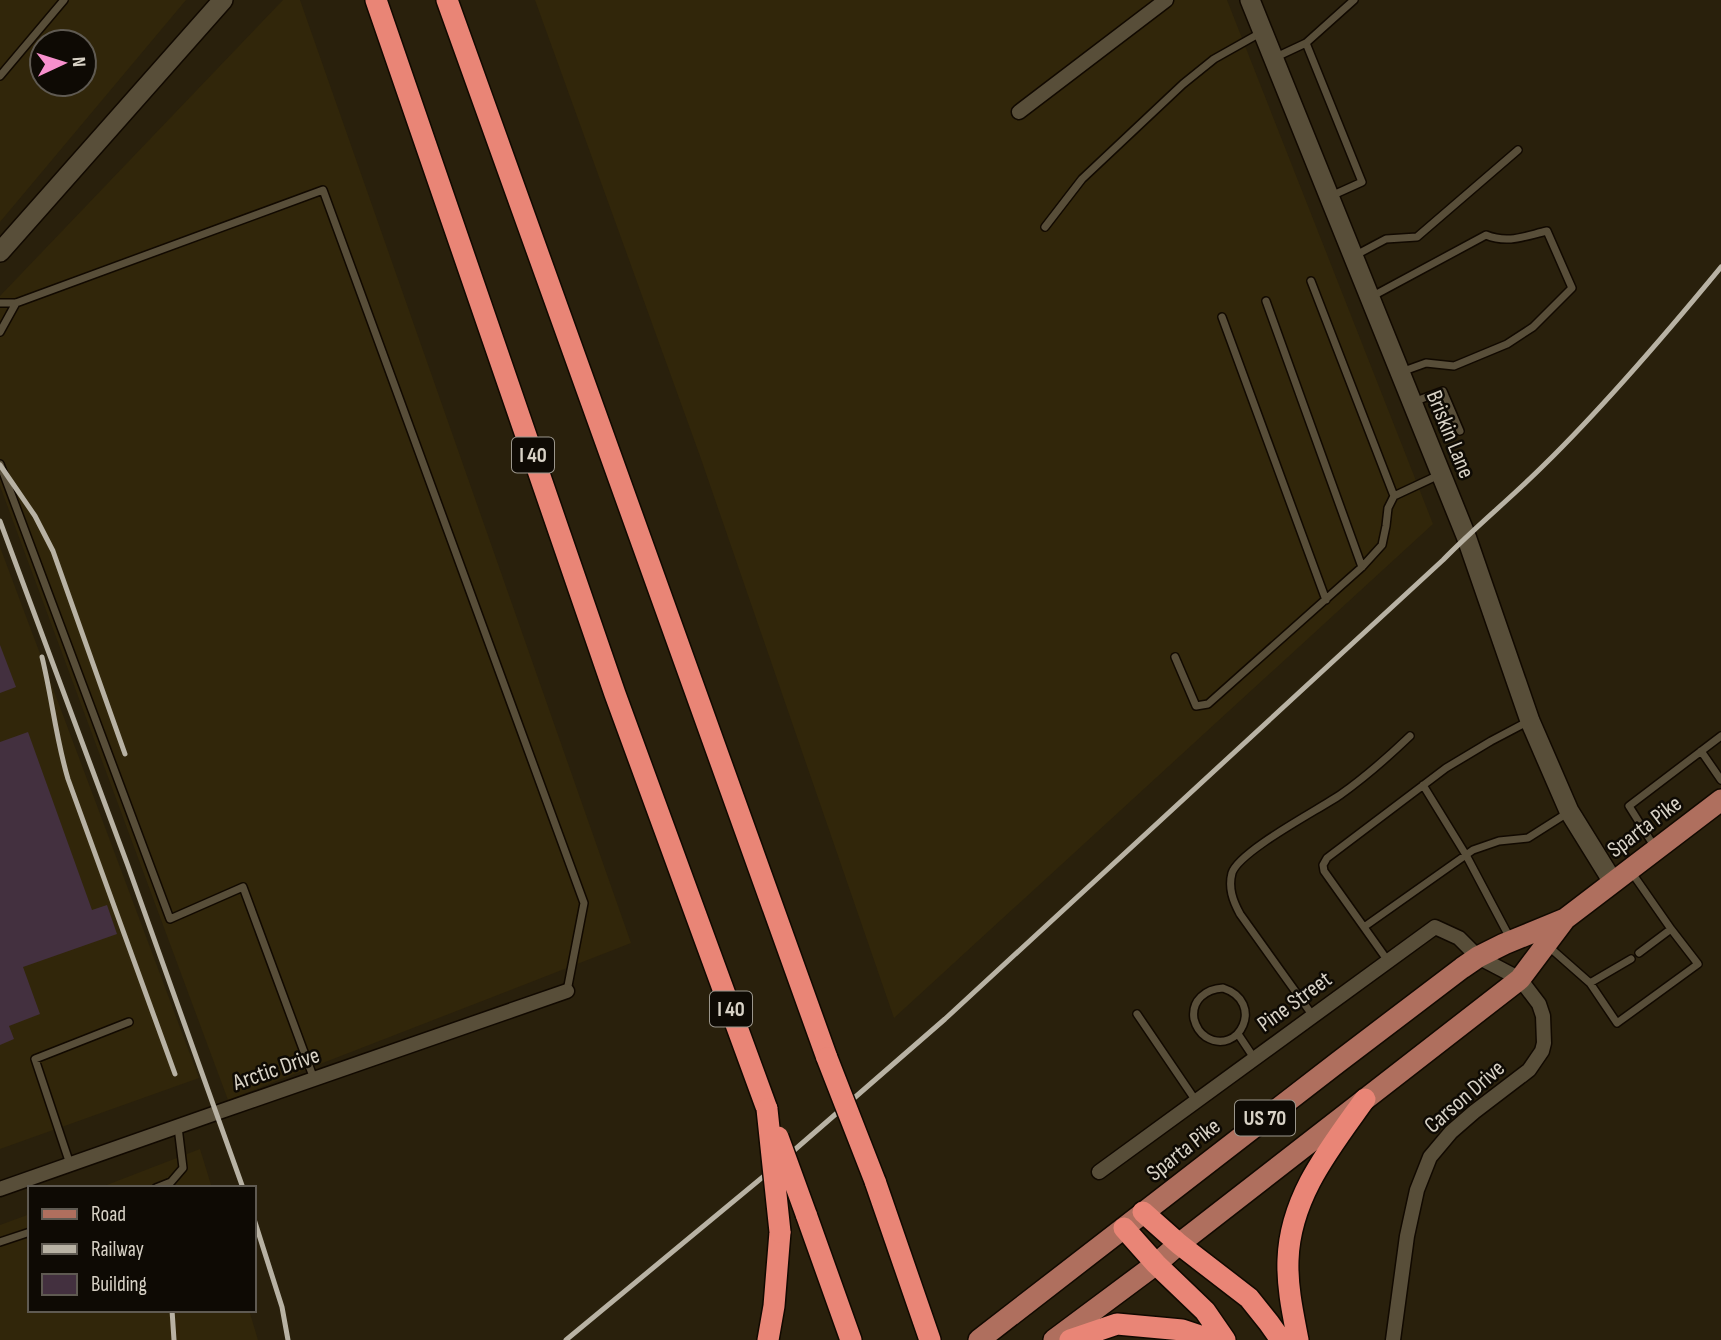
<svg xmlns="http://www.w3.org/2000/svg" width="1721" height="1340" font-family="'Sofia Sans Condensed',sans-serif">
<style>
.built{fill:#31260a;fill-rule:evenodd}
.building{fill:#43303f}
.lines{fill:none;stroke-linecap:round;stroke-linejoin:round}
.lane-casing{stroke:#110900;stroke-width:10}
.street-casing{stroke:#110900;stroke-width:17}
.secondary-casing{stroke:#110900;stroke-width:22}
.primary-casing{stroke:#110900;stroke-width:24}
.highway-casing{stroke:#110900;stroke-width:24}
.lane{stroke:#584e39;stroke-width:7}
.street{stroke:#584e39;stroke-width:14}
.secondary{stroke:#584e39;stroke-width:19}
.primary{stroke:#af6f5e;stroke-width:21}
.highway{stroke:#e98576;stroke-width:21}
.rail{stroke:#b8b2a4;stroke-width:5}
.highway-bridge-casing{stroke:#110900;stroke-width:24;stroke-linecap:butt}
.highway-bridge{stroke:#e98576;stroke-width:21}
.labels{text-anchor:middle;stroke-width:5;stroke-linejoin:round;paint-order:stroke}
.shield{fill:#0e0a04;stroke:#9b968c;stroke-width:2}
.shield-label{font-size:21px;font-weight:bold;fill:#d8d2c6}
.street-label{font-size:23px;fill:#d8d2c6;stroke:#0e0a04}
</style>
<rect width="100%" height="100%" fill="#29200c"/>
<!-- built -->
<path class="built" d="M0,0H186L0,222ZM42,42H84V84H42Z
M283,0H300L631,943L228,1100L0,486V296Z
M535,0H1227L1433,524L894,1018L700,456Z
M0,547L199,1078L0,1149Z
M200,1149L212,1188H99Z
M30,1214V1310H249L258,1340H0V1225Z"/>
<!-- building -->
<path class="building" d="M0,645L16,687L0,693Z
M28,732L92,910L107,905L117,934L23,967L40,1014L9,1026L14,1039L0,1045V742Z"/>
<g class="lines">
<defs>
<path id="lane" d="M1306,43L1354,0
M1274,58L1306,43L1362,182L1331,196
M0,76L64,0
M1045,227L1082,179L1183,84L1214,59L1262,32
M1354,256L1386,239L1417,237L1518,150
M1311,281L1394,496
M1371,297L1486,235C1508,244 1525,236 1547,231L1572,288L1533,327L1507,344L1454,366L1426,363L1401,372
M1266,301L1362,567
M0,303H16L323,190L584,903L567,991
M1222,317L1326,600
M0,332L16,303
M1413,402L1443,391L1460,431
M0,464L170,919L243,887L314,1079
M1175,657L1196,706L1208,704L1362,567L1382,545L1386,526L1388,508L1394,496L1441,474
M1701,751L1721,780
M1423,785L1466,855L1511,940
M1654,846L1629,806L1721,736
M1632,873L1671,929L1639,953
M1364,927L1473,850L1499,841L1528,838L1569,812
M1548,946L1590,983L1631,959
M1388,961L1324,871L1323,865L1327,858L1446,768L1491,741L1529,721
M1590,983L1617,1023L1698,964L1671,929
M1223,988C1266,1002 1239,1057 1206,1037C1200,1033 1196,1027 1194,1019C1191,1000 1206,989 1223,988Z
M1137,1014L1196,1101
M1313,1016L1240,914C1233,901 1228,888 1232,873C1239,851 1318,810 1340,795C1364,778 1388,757 1410,736
M1238,1034L1254,1058
M70,1164L35,1059L129,1022
M156,1188L171,1182L183,1168L178,1127
M0,1242L30,1232"/>
<path id="street" d="M1019,112L1166,0
M1099,1172L1435,927L1459,938L1478,957L1520,979L1539,1004L1543,1016L1544,1043L1542,1051L1529,1070L1474,1112L1451,1132L1430,1157L1417,1190L1407,1236L1393,1340
M0,1189L216,1113L567,991"/>
<path id="secondary" d="M1250,0L1466,536L1530,721L1569,811L1613,882
M0,252L223,0"/>
<path id="primary" d="M979,1340L1337,1063L1462,968L1478,957L1504,944L1565,919L1721,800
M1054,1340L1156,1264L1179,1244L1520,979L1565,919"/>
<path id="highway" d="M376,0L615,694L767,1109
M447,0L827,1058
M875,1181L930,1340
M1143,1212L1179,1244L1249,1298L1269,1323L1281,1340
M806,1214L851,1340
M1124,1228L1156,1264L1205,1311L1225,1340
M768,1340L774,1306L780,1232
M1070,1340L1117,1324L1182,1330L1212,1340
M1298,1340C1293,1314 1287,1287 1288,1260C1290,1197 1330,1148 1365,1099"/>
</defs>
<!-- lane casing -->
<use href="#lane" class="lane-casing"/>
<!-- street casing -->
<use href="#street" class="street-casing"/>
<!-- secondary casing -->
<use href="#secondary" class="secondary-casing"/>
<!-- primary casing -->
<use href="#primary" class="primary-casing"/>
<!-- highway casing -->
<use href="#highway" class="highway-casing"/>
<!-- lane -->
<use href="#lane" class="lane"/>
<!-- street -->
<use href="#street" class="street"/>
<!-- secondary -->
<use href="#secondary" class="secondary"/>
<!-- primary -->
<use href="#primary" class="primary"/>
<!-- highway -->
<use href="#highway" class="highway"/>
<!-- rail -->
<path class="rail" d="M0,465L35,516L53,551L125,754
M0,521L128,866L243,1188
M42,657C52,698 56,739 68,779L175,1074
M254,1219L282,1307L288,1340
M172,1310L174,1340
M566,1340L776,1166L945,1019L1443,560C1475,527 1511,498 1544,465C1607,403 1665,335 1721,267"/>
<defs>
<path id="highway-bridge" d="M827,1058L875,1181
M767,1109L780,1232
M778,1137L806,1214"/>
</defs>
<!-- highway-bridge casing -->
<use href="#highway-bridge" class="highway-bridge-casing"/>
<!-- highway-bridge -->
<use href="#highway-bridge" class="highway-bridge"/>
</g>
<g class="labels">
<!-- shield labels -->
<g class="shield">
<rect x="512" y="437.5" width="42" height="35" rx="5"/>
<rect x="710" y="991.5" width="42" height="35" rx="5"/>
<rect x="1235" y="1100.5" width="60" height="35" rx="5"/>
</g>
<g class="shield-label">
<text x="533" y="462">I 40</text>
<text x="731" y="1016">I 40</text>
<text x="1265" y="1125">US 70</text>
</g>
<!-- street labels -->
<g class="street-label">
<text transform="translate(1451 434) rotate(68)" y="8">Briskin Lane</text>
<text transform="translate(1644 826) rotate(-37)" y="8">Sparta Pike</text>
<text transform="translate(1294 1001) rotate(-36)" y="8">Pine Street</text>
<text transform="translate(276 1068) rotate(-19)" y="8">Arctic Drive</text>
<text transform="translate(1464 1096) rotate(-41)" y="8">Carson Drive</text>
<text transform="translate(1183 1149) rotate(-38)" y="8">Sparta Pike</text>
</g>
</g>
<!-- legend -->
<rect x="28" y="1186" width="228" height="126" fill="#0e0a04" stroke="#5f5a52" stroke-width="2"/>
<rect x="42" y="1209" width="35" height="10" fill="#af6f5e" stroke="#5f5a52" stroke-width="2"/>
<text x="91" y="1221" font-size="21" fill="#d8d2c6">Road</text>
<rect x="42" y="1244" width="35" height="10" fill="#b8b2a4" stroke="#5f5a52" stroke-width="2"/>
<text x="91" y="1256" font-size="21" fill="#d8d2c6">Railway</text>
<rect x="42" y="1274" width="35" height="21" fill="#43303f" stroke="#5f5a52" stroke-width="2"/>
<text x="91" y="1291" font-size="21" fill="#d8d2c6">Building</text>
<!-- north arrow -->
<g transform="translate(63 63) rotate(86)"><circle r="33" fill="#0e0a04" stroke="#5f5a52" stroke-width="2"/>
<path d="M0-5L12 26L0 18L-12 26Z" fill="#f790cd"/>
<text y="-10" font-size="19" font-weight="bold" text-anchor="middle" fill="#d8d2c6">N</text>
</g>
</svg>
